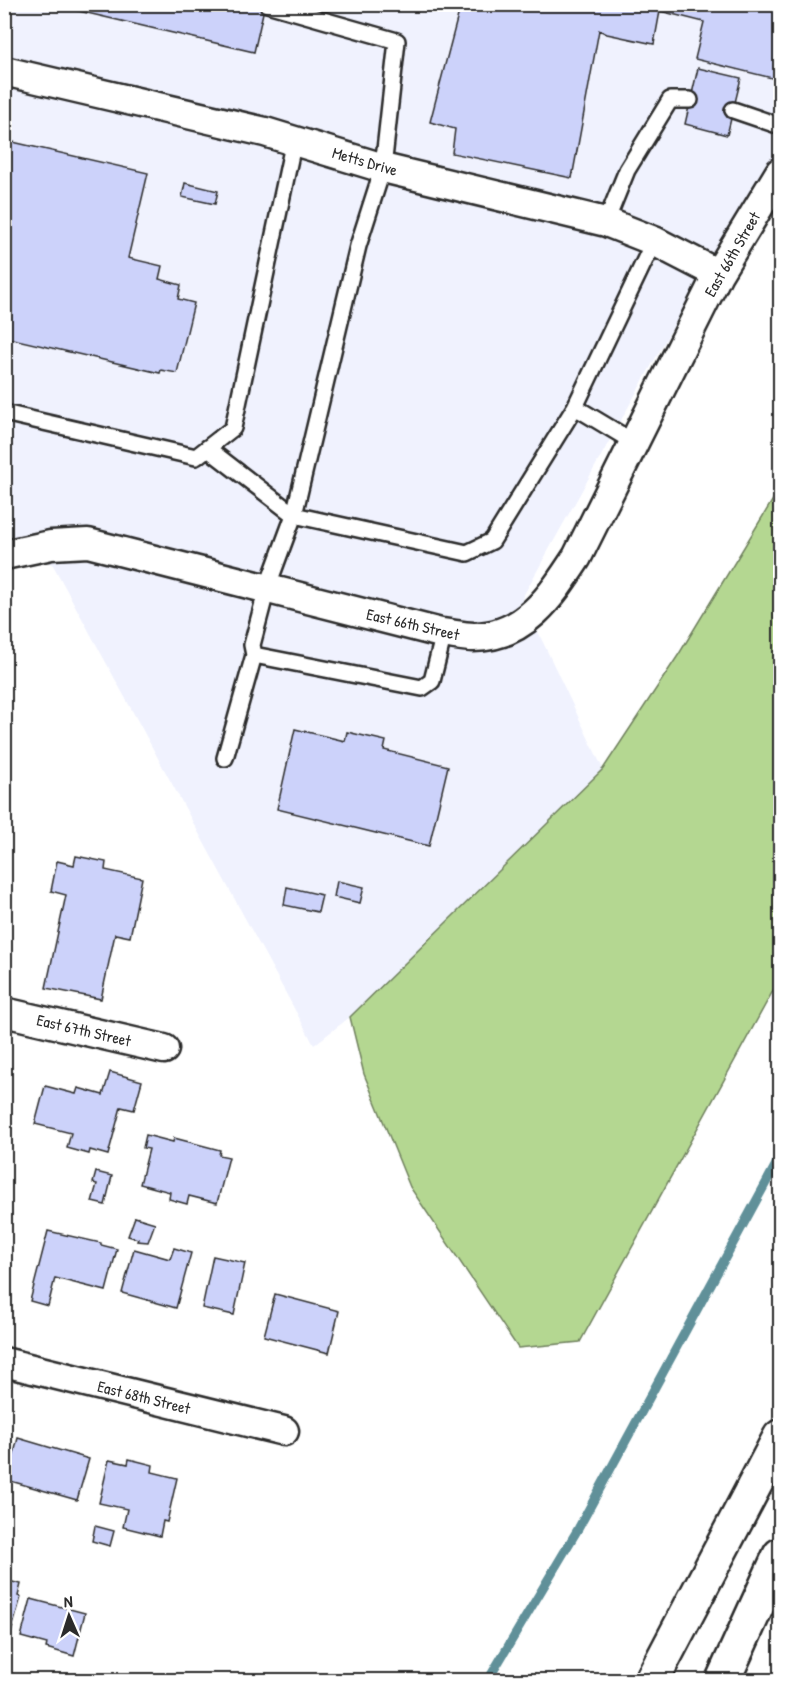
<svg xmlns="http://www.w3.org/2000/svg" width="785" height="1685" font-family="'Patrick Hand',sans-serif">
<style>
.built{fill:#f0f2fe}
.green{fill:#b4d791;stroke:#70815e;stroke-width:1.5}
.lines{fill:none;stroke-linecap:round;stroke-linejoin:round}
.stream{stroke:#609099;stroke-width:9}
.building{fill:#ccd2fa;stroke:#2b2b2b;stroke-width:1.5}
.service-casing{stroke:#2b2b2b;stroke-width:20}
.minor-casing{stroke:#2b2b2b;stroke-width:33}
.motorway-casing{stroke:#2b2b2b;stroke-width:38}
.service{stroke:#fff;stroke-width:15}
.minor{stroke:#fff;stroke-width:28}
.motorway{stroke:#fff;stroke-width:33}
.labels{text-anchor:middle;stroke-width:4.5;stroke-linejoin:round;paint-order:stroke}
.street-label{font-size:16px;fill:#2b2b2b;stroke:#fff}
</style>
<rect width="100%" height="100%" fill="#fff"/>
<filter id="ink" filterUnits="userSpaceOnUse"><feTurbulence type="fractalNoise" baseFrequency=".0167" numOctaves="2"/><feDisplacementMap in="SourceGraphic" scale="12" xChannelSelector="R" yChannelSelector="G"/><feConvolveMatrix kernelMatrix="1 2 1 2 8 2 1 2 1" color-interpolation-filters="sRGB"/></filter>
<g filter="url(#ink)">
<!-- built -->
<path class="built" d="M5,5H780V148L699,280L522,598L603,769L350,1017L314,1045L53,565L5,537Z"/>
<!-- green -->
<path class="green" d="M780,488V978L580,1342L518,1348L410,1187L364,1074L350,1017L603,769L679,654Z"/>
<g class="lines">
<!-- stream -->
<path class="stream" d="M488,1680L578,1529L780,1157"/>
</g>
<!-- building -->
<path class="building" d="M49,4H265L254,52Z
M461,4H780V80L695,59L704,22L660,11L654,44L607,34L599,30L572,178L452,153L455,129L430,122Z
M698,68L741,78L727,135L685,124Z
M4,140L148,173L128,258L162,266L159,279L181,285L178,299L194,303L177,373L161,370L160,373L4,337Z
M185,183L218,191L215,204L182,197Z
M295,729L345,741L347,732L386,741L384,750L448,766L429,846L277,809Z
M76,856L106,862L105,870L142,878L130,937L115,934L101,999L46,988L66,895L51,891L57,861L74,865Z
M337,881L364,887L360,903L334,897Z
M287,887L322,895L318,912L284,905Z
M110,1072L142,1081L134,1110L121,1107L108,1155L90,1150L89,1154L67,1148L71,1133L35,1124L45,1086L76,1094L78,1088L103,1095Z
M146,1135L173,1142L174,1138L220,1150L219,1155L229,1157L217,1203L189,1196L187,1204L169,1199L170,1192L140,1184L149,1149L143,1148Z
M96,1172L112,1176L105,1205L92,1202L97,1184L93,1183Z
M135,1217L155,1223L148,1242L137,1241L138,1239L128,1236Z
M48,1231L101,1243V1245L117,1249L106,1291L55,1278L48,1306L30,1301Z
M174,1248L191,1253L176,1308L122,1293L134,1249L170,1259Z
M213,1256L245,1263L234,1315L202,1308Z
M275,1294L339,1311L329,1353L264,1336Z
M4,1436L11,1438L4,1462Z
M18,1438L89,1459L77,1500L7,1480Z
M129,1459L153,1465L152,1472L177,1478L167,1522L163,1521L160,1536L123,1527L127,1509L99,1503L109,1460L128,1464Z
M95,1526L114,1531L110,1546L92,1541Z
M4,1580L21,1584L18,1596L21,1597L11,1633L4,1631Z
M31,1599L85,1613L74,1656L46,1648L47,1644L21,1637Z"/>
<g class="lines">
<defs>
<path id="service" d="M267,4L397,41L383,168L358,246L294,515L467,553L492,541L575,407L635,443
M733,110L780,126
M606,222L627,170L670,100H690
M575,407L654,241
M4,413L196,457L233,428L294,140
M207,448L294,515L267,588L252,645L254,655L225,758
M254,655L422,688L432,681L444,633"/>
<path id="minor" d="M4,71L265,132L383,168L606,222L654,241L718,274
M4,555L51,545L88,543L441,633C452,634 463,637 474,637C525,637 552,595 577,557L718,274L780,172
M4,1012L164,1049
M4,1362L284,1431"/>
<path id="motorway" d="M652,1680L780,1437
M723,1680L780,1555"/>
</defs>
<!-- service casing -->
<use href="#service" class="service-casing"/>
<!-- minor casing -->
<use href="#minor" class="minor-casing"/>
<!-- motorway casing -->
<use href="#motorway" class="motorway-casing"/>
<!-- service -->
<use href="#service" class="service"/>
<!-- minor -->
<use href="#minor" class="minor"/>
<!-- motorway -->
<use href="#motorway" class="motorway"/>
</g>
</g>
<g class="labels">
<!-- street labels -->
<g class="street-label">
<text transform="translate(365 161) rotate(16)" y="6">Metts Drive</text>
<text transform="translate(732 254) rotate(-60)" y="6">East 66th Street</text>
<text transform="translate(413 624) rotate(13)" y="6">East 66th Street</text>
<text transform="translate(84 1030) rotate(13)" y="6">East 67th Street</text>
<text transform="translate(144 1397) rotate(14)" y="6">East 68th Street</text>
</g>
</g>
<!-- margin -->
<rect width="785" height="1685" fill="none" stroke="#fff" stroke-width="24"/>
<rect x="12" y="12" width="761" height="1661" fill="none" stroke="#2b2b2b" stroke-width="2" filter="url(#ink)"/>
<!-- north arrow -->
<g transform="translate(69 1616) rotate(357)" stroke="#ffffff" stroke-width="4.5" paint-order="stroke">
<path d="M0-4.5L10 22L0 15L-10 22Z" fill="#2b2b2b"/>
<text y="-9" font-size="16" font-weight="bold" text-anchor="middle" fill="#2b2b2b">N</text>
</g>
</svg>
